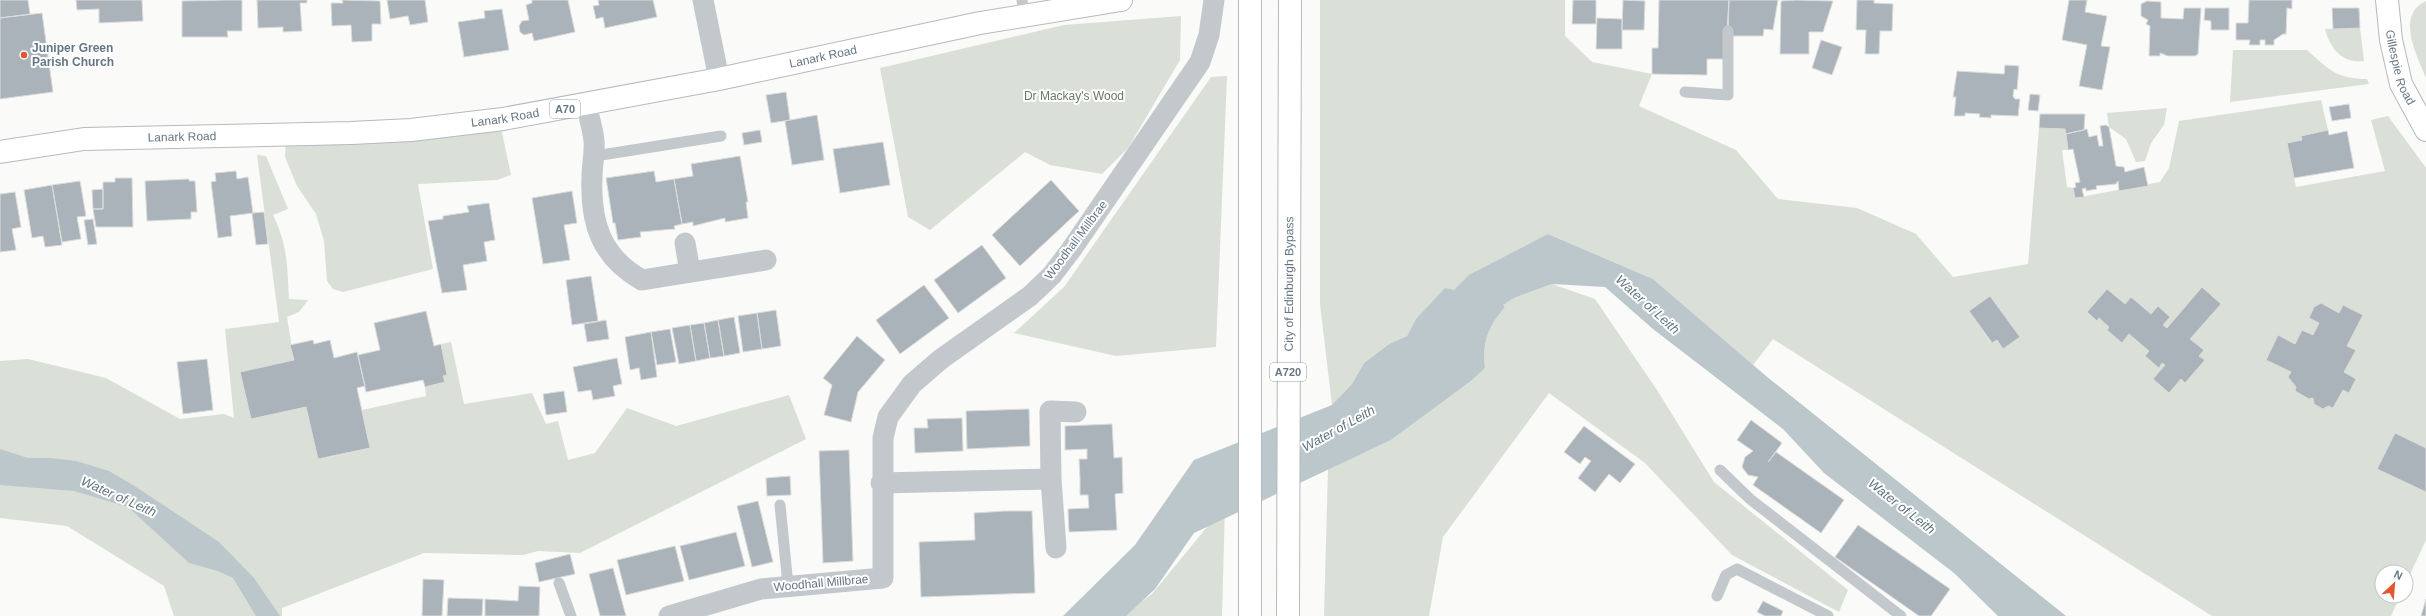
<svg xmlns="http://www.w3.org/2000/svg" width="2426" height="616" font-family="Arial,sans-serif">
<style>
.green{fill:#dadfd7;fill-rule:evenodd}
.water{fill:#bbc7cb}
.building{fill:#aab3b9;stroke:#dcdcda}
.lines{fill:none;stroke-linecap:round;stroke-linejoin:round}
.secondary-casing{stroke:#b3babf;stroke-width:24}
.primary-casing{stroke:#b5babe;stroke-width:24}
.trunk-casing{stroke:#b4b9bd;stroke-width:24}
.service{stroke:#c3c8cc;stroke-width:11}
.minor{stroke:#c3c8cc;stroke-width:21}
.secondary{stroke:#fff;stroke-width:22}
.primary{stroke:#fff;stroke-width:22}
.trunk{stroke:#fff;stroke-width:22}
.poi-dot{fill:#e4572e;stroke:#fff;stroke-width:1.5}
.labels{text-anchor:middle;stroke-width:4;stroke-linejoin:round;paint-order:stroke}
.shield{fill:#fff;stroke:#939fa8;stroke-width:1}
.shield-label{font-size:11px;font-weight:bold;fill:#657683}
.poi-label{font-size:12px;font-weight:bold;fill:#657683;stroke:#fff;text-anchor:start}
.street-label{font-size:12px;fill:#657683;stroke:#fff}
.park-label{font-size:12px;fill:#687a64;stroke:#fff}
.water-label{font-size:13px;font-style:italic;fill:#60757c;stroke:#fff}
</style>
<rect width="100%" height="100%" fill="#fafaf8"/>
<!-- green -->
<path class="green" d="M1320,0H1565V36L1592,62L1652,74L1639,106L1736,150L1778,199L1857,208L1916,234L1953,277L2028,264L2039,128L2065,129L2068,150H2062L2067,187L2073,188L2075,198L2160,182L2169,168L2179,121L2321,100L2328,130L2301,136L2302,140L2287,143L2296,187L2385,171L2371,120L2388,116L2426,168V540L2406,583V572H2382V596H2400L2391,616H2212L1773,339L1753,365L1653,279L1548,234L1416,319L1407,336L1389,344L1364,363L1352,384L1332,405L1320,304ZM1990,296L2005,317L2003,348L1997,340L1991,343L1969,311Z
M2426,1V78C2417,56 2395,15 2426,1Z
M1181,16L1180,60L1128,148L1102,174L1050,165L1025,152L930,230L908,217L880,68L1064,25Z
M2360,28L2364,61C2342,64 2330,48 2325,29Z
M2233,50H2307C2329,70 2337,79 2367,79L2369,84L2230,102Z
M1227,76L1216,347L1116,356L1014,333L1064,287L1211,77Z
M2167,108L2164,125L2151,143L2145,161L2136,162L2126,139L2109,127L2107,113Z
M501,128L511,175L497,180L418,184L433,269L343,292L333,289L327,281L324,241L316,214L297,186L285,157L286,136Z
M257,155L266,156L288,209L273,215C288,246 287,265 289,299L308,300L299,312L287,317L294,360L240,373L251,419L306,407L317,454L326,458L370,448L362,410L426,396L425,387L444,382L443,376L447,374L441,344L451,342L464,404L532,393L546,424L558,421L568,460L595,453L627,408L676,426L789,395L806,439L580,553L538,551L523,555L424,553L282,608V616H174L164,586L67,526L0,518V361L28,359L106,378L180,419L224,414L234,418L225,329L279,322Z
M1552,284L1595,299L1657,390L1714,482L1848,590L1839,612L1732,555L1645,463L1549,393L1443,537L1429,616H1324L1328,469L1391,440L1471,381L1485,368C1482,342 1488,327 1505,307L1503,305L1514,298Z
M1225,505L1222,616H1122L1152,594Z"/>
<!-- water -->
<path class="water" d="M1548,234L1653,279L1766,376L2066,616H1998L1954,573L1824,473L1783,429L1653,329L1605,287L1552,284L1514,298L1503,305L1505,307C1488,327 1482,342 1485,368L1471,381L1391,440L1194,533L1155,589L1126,616H1063L1135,545L1194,460L1332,405L1352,384L1364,363L1389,344L1407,336L1416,319L1445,288L1454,290L1469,275Z
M0,449L28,458H51L76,461L109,471L133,485L219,542L254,578L280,616H256L233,578L218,571L189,563L128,507L74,491L0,485Z"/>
<!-- building -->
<path class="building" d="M0,0H28L30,14L0,18Z
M76,0H142L143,21L99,23V9L77,10Z
M226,0H242V31H227L228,37H182V1Z
M257,0H307V3H300L302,31L283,32V27L258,28Z
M342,0L380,1L381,24H372V41L352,42L351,25L332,26L331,3H343Z
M387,0H425L428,22L410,25L408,16L390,19Z
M532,0H568L575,32L534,41L532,33L524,35L520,32L519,26L522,21L529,20L526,5L532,3Z
M598,0H653L657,17L605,28L603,17L596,19L593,6L599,5Z
M1573,0H1596V24H1572Z
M1623,0L1645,1L1644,30H1622Z
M1659,0H1729L1725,59H1707V75L1652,74V48H1658Z
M1729,0H1778L1773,30L1764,29L1763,36H1728Z
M1796,0L1833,1L1823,32H1809V54H1780L1781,1Z
M1857,0H1874V3L1893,4L1892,31H1880L1879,54H1865L1866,30H1856Z
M2069,0H2087L2085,12L2107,16L2101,46L2110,47L2102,90L2079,86L2087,45L2062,40Z
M2249,0H2292V9L2287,8L2286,34H2283L2274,40V45H2265V40H2260V45H2249L2250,40H2236V23H2248Z
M2147,1L2161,2V18L2183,19L2184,8H2201L2198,54L2195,56H2168L2160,53V56H2149L2150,26L2146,24L2148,20L2141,16V4Z
M2205,8H2229V30H2211V21L2204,20Z
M2332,8H2359L2360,28L2333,29Z
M502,9L509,50L464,57L458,22L485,18L484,11Z
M42,13L53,92L0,99V18Z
M1597,18L1622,19V49H1596Z
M1821,40L1842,47L1832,75L1812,68Z
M2005,65L2019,66L2017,90L2014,89L2013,96L2015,99H2020L2018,116L1991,115V118L1979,117L1980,114L1965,113V116H1954L1956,97H1953L1957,71L2004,74Z
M786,92L790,120L771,123L766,95Z
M2030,94L2040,95L2038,111L2028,110Z
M2349,104L2351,118L2332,121L2329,107Z
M2040,114H2085L2084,130L2066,134L2065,129L2039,128Z
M817,115L824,160L792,165L785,121Z
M2106,125L2109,127L2116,166L2124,167L2125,172L2144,167L2148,186L2119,191L2118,181L2116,184L2096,186L2097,189L2086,191V188L2082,189L2084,197L2075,198L2073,188L2076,187L2075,183L2080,182L2073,149L2068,150L2066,134L2087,129L2089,137L2097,135L2099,146H2103L2100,126Z
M760,130L762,142L744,145L742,133Z
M2328,130L2329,135L2347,131L2354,168L2294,178L2287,143L2302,140L2301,136Z
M883,142L890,185L840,193L833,149Z
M740,156L748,202H746L748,218L725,222V218L693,226V222L682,224L674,179L693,176L691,164Z
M236,171L237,179L248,177L253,213L230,216L232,236L218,238L211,182L216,181L215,173Z
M654,171L656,182L674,179L682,224L674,226L675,229L640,232L641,237L618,240L615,223H613L606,178Z
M115,178H132L133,227H96L93,209H103V182H115Z
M189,179V181H195L197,212H191V219L147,221L145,181Z
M1051,180L1079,211L1020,266L992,235Z
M80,181L86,216L77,217L81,239L62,242L52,185Z
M52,185L62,245L45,247L43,236L32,238L24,190Z
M103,189V209H93L92,190Z
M572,191L577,223L564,225L570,260L543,264L532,198Z
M15,192L21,227L12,229L16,250L0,252V194Z
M489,203L495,240L484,242L487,261L463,265L467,290L442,293L428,221L443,219V216L469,212L467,206Z
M264,212L268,244L256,245L252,213Z
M93,219L97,244L88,245L84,220Z
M982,245L1006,278L958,313L934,280Z
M591,276L598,321L572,325L566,280Z
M924,285L949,318L900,354L876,320Z
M2202,287L2221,304L2190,339L2204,350L2199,356L2205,360L2185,383L2181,379L2169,393L2153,379L2165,365L2162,363L2159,368L2145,356L2149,351L2129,334L2122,343L2107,330L2109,327L2099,318L2097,321L2087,312L2107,289L2125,304L2131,297L2151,314L2158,306L2170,317L2163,325L2167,328Z
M1990,296L2020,337L2003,349L1997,340L1992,343L1969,311Z
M2321,303L2339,313L2343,305L2363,315L2347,346L2356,350L2344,372L2356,379L2349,393L2343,390L2333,408L2328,406L2323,409L2314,404L2313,398L2309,399L2295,391L2296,387L2288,377L2291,372L2266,360L2278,335L2295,344L2302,330L2313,335L2319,323L2309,318L2314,307Z
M776,310L781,346L762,349L757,313Z
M426,311L434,346L441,344L447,375L443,376L445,382L425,387L423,380L366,392L358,355L380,350L374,323Z
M757,313L762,349L743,352L738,316Z
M734,317L740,353L724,356L718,320Z
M606,320L609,339L587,342L584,324Z
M718,320L724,356L710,358L704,323Z
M704,323L710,358L696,361L690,325Z
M690,325L696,361L679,364L672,328Z
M670,329L676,362L657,365L651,332Z
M651,332L657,377L641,380L639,368L630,370L625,337Z
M857,336L885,360L858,392L851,422L824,415L832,385L823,378Z
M313,340L314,344L330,340L334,358L357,352L365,386L357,388L370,448L318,459L306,407L251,419L240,372L294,360L290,345Z
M617,358L622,384L613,386L615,396L593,400L591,390L578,392L573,367Z
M207,359L213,410L183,414L177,362Z
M564,391L567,412L546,415L543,394Z
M1029,409L1030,446L967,449L966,411Z
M962,418L963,451L915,453L914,428H928L927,419Z
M1751,420L1782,443L1768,462L1776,452L1844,500L1821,533L1753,485L1758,477L1748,475L1742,467L1745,457L1753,451L1737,440Z
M1112,424L1114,458L1122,457L1123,493L1115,494L1117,530L1069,532L1068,509L1089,508L1088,495H1080V478L1079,459H1087V449L1065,450V426Z
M1584,426L1635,464L1620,483L1609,474L1595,492L1578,478L1591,461L1585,457L1580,464L1564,452Z
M2395,433L2426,448V492L2377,469Z
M849,450L853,561L823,563L819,451Z
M790,476L791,495L767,496L766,478Z
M758,501L773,562L752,567L737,506Z
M1005,511H1032L1035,593L921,597L919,542L975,540L974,513Z
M1858,525L1950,589L1931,616H1919L1835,557Z
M736,532L745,566L689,580L680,546Z
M675,546L684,581L626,595L617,560Z
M570,554L575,574L539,582L535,563Z
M613,568L626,616H600L589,574Z
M423,579L444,580L442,616H422Z
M519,586L540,587L539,616H485V599L518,601Z
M448,598L483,599L482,616H447Z
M2426,599V616H2421Z
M1763,601L1783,611L1781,616H1765L1757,612Z"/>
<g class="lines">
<defs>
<g id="secondary">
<path id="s1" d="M2387,0L2391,40L2401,84L2426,130"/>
</g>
<g id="primary">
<path id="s2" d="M0,152L84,139L351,133L411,130L503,119L719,79L980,23L1121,0"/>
</g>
<g id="trunk">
<path d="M1250,616V0"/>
<path id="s3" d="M1288,616L1290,0"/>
</g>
</defs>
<!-- secondary casing -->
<use href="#secondary" class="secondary-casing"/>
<!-- primary casing -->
<use href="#primary" class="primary-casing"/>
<!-- trunk casing -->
<use href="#trunk" class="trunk-casing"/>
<!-- service -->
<path class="service" d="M1022,0L1024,14
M1685,92L1728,95V31
M595,156L721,136
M1720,470L1750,499L1901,616
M780,505L788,585
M559,583L571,616
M1717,596L1726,575L1737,569L1828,616"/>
<!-- minor -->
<path class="minor" d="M703,0L719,79
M586,105C589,117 593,129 594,141C595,153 592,165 592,177C590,223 601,257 642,280L766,260
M685,243L690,272
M1051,479L1056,548
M881,483L1051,479L1050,411L1076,412
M669,616L761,589L883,578V438L888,417L912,384L941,359L1030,296L1052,275L1071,250L1200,62L1209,35L1214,0"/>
<!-- secondary -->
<use href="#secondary" class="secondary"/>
<!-- primary -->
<use href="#primary" class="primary"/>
<!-- trunk -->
<use href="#trunk" class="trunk"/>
</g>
<!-- markers -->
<circle class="poi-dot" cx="24" cy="55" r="4"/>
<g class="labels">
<!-- shield labels -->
<g class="shield">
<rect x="550" y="100" width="30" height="18" rx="3"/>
<rect x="1270" y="363" width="36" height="18" rx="3"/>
</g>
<g class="shield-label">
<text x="565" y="113">A70</text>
<text x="1288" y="376">A720</text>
</g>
<!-- poi labels -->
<g class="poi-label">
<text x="32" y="52">Juniper Green<tspan x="32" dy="14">Parish Church</tspan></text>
</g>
<!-- street labels -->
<g class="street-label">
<text dy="4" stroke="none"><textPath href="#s2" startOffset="831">Lanark Road</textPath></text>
<text dy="4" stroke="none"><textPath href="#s1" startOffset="69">Gillespie Road</textPath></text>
<text dy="4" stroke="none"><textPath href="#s2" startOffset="507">Lanark Road</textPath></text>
<text dy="4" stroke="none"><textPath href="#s2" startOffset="183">Lanark Road</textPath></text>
<text transform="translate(1076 240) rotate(-53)" y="4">Woodhall Millbrae</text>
<text dy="4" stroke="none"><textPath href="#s3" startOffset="332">City of Edinburgh Bypass</textPath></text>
<text transform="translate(821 583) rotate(-5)" y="4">Woodhall Millbrae</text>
</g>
<!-- park labels -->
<g class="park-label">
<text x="1074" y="100">Dr Mackay's Wood</text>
</g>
<!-- water labels -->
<g class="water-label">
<text transform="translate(1648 304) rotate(42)" y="5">Water of Leith</text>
<text transform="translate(1338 428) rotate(-29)" y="5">Water of Leith</text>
<text transform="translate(119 496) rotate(24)" y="5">Water of Leith</text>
<text transform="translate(1902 506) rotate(38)" y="5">Water of Leith</text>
</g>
</g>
<!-- north arrow -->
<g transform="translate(2394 584) rotate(26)"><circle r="19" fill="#ffffff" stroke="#c1c8cd"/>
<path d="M0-3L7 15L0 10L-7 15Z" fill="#e4572e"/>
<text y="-6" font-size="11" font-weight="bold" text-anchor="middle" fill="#657683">N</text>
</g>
</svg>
